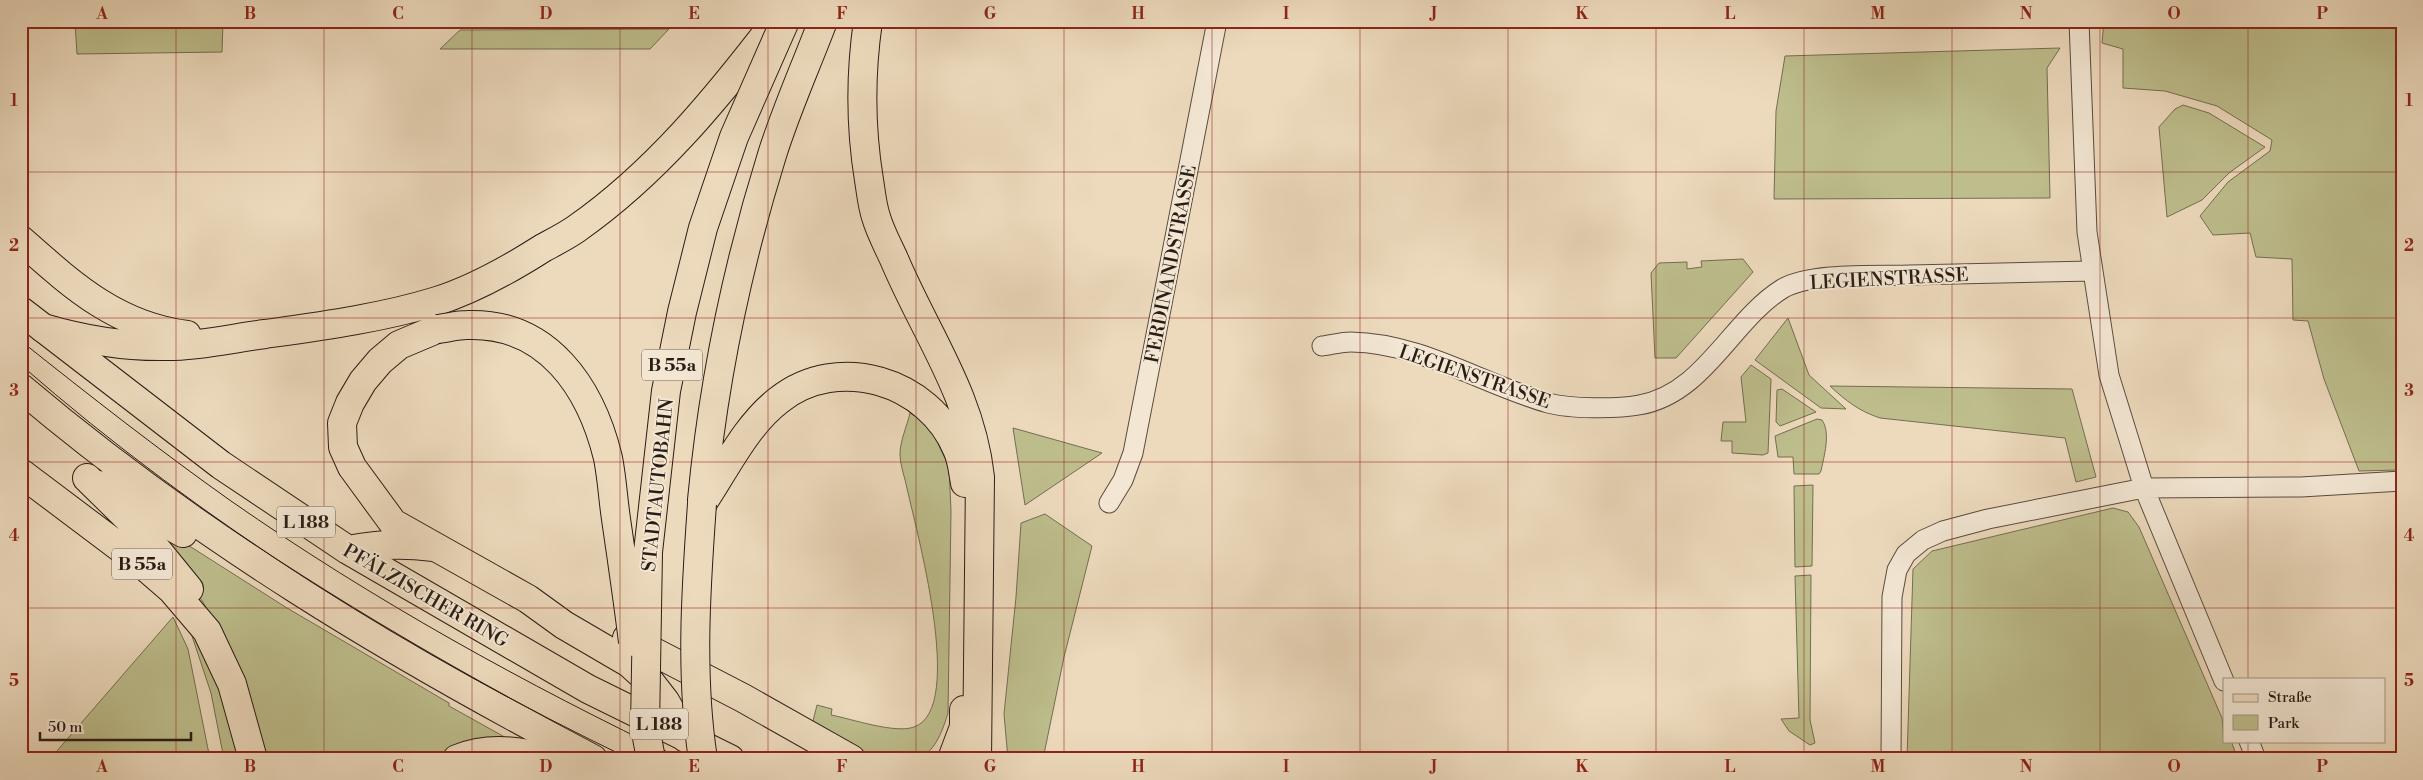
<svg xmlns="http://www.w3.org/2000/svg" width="2423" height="780" font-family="'Libre Bodoni',serif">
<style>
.green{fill:#bebe8d;stroke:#746e52}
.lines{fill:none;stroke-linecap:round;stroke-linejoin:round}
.minor-casing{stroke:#5a4c40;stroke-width:21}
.primary-casing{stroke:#291d16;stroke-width:30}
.trunk-casing{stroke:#291d16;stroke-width:30}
.minor{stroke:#f3e7d4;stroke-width:19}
.primary{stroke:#eddabd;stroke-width:28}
.trunk{stroke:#eddabd;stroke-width:28}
.tram{stroke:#291d16;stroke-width:1}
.trunk-bridge-casing{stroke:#291d16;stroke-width:30;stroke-linecap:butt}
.trunk-bridge{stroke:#eddabd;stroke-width:28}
.grid{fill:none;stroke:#8f2418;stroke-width:1;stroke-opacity:0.55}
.labels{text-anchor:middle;stroke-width:4;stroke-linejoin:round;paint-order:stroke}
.shield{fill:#f3e7d4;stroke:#665a4f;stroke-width:1}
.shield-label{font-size:18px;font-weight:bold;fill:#291d16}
.street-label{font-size:19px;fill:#291d16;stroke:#f3e7d4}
.neatline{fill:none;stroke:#8f2418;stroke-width:2}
.grid-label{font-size:16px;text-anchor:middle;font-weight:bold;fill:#8f2418}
</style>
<rect width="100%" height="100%" fill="#eddabd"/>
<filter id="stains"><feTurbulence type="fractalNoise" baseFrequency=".004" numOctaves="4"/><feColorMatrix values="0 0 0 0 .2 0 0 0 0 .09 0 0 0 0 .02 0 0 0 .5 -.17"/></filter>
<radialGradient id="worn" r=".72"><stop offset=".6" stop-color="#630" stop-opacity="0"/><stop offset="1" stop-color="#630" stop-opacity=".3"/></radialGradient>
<!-- green -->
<path class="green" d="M223,21L222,52L77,54L75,23Z
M2104,21H2402V466L2399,470L2359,471L2324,379L2308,321L2293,320L2292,259L2256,257L2250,233L2213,235L2200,216L2228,182L2270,151L2272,140L2217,106L2165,91L2123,88V49L2102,43Z
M669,29L650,49H440L460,30Z
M2060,48L2047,68L2050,198L1774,199L1776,111L1785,56Z
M2183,105L2209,113L2265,147L2229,173L2202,200L2167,217L2159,127L2175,109Z
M1743,259L1753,272L1676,358H1655L1651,273L1659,263L1687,262V269L1702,267L1701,261Z
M1788,318L1809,375L1846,409L1821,408L1755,360Z
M1751,365L1771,379L1768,453L1763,455L1732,453V441H1721L1723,422H1746L1741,377Z
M1830,386L2072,389L2096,477L2076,482L2065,438L1880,418C1859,411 1846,401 1830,386Z
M1782,389L1816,412L1780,426L1776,422L1777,390Z
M910,413L919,418L935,437L949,467L951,511L948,713C943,729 936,751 919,758C913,760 879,761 872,759C863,756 818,729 813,721L817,705L832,709L831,715C852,719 895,734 914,727C967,709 915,526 906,484C904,475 900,464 900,454C900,441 907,426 910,413Z
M1817,419L1822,420C1831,433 1824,456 1821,471L1819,474H1794L1793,457H1778L1775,436Z
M1013,428L1102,453L1025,505Z
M1813,485L1812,566L1795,567L1794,486Z
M128,507L287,608L449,703V706L510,740L457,747L431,759H263L219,631C195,582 163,548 128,507Z
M2113,508L2128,512L2139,527L2222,718L2224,741H2231L2238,759H1907L1913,569L1932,551Z
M1045,514L1092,546L1064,657L1043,759H1008L1004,714L1016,597L1021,523Z
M1811,575L1810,720L1815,743L1810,745L1789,731L1781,719L1799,718L1795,576Z
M173,617L188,649L210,759H82L74,751L67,759H50Z
M197,629L227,699L243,759H224L211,693L191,633Z"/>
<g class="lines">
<defs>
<path id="minor" d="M2079,21L2087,232L2109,375L2144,488L2224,681
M1322,346C1331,345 1341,342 1351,342C1421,343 1482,384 1548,403C1570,409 1617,409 1639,405C1704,394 1731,321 1782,289C1809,272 1878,276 1910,275C1971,274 2032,272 2093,271
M1109,503L1123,480L1133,453L1217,21
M2249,741L2256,759
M1891,759L1892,597L1897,570L1906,554L1923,540L1943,531L1988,519L2144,488L2301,487L2402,481"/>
<path id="primary" d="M21,311L221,465L348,550L588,689L730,759
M21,388C196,536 390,653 593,759
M99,485L183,533
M348,550C377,544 403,543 432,547"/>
<path id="trunk" d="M868,21C860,76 860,125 869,180C871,192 872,205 876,217C880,231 888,246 894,259C925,333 971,394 980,477L977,759
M21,240C72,285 116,326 187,335
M43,328C84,340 125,347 168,346C200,346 234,338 265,334C322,326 382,318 437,301C475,289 510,269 543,248C554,242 566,236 576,229C656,173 717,98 776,21
M437,329L399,345L380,361L363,381L350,403L342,423L343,447L352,467L393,523L528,599L564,625L629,663L651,683L665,701L686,738
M21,473L142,564L172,590L207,631L232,684L253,759
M87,478L145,535L189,589
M702,500C713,384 737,267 772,155C786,110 806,66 823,21
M702,504C725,470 746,425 779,400C838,353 929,381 957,449C962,459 963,472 965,483
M627,638L743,698L851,759
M457,759C488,746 521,751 552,759
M952,759L964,727V710"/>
</defs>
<!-- minor casing -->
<use href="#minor" class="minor-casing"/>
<!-- primary casing -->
<use href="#primary" class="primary-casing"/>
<!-- trunk casing -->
<use href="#trunk" class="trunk-casing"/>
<!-- minor -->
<use href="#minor" class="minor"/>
<!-- primary -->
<use href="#primary" class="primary"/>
<!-- trunk -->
<use href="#trunk" class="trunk"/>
<!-- tram -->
<path class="tram" d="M21,341C90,396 159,450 231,501C373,600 525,684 682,759
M21,365C203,524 413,655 630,759"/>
<defs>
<path id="trunk-bridge" d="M437,329C447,328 457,325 467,325C548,322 591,388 608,458C612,478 613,499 616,519C622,560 628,601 633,642
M702,504C696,587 690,676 703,759
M651,759L645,727L648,552L666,391L682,312L703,228L734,137L785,21"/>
</defs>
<!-- trunk-bridge casing -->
<use href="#trunk-bridge" class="trunk-bridge-casing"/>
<!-- trunk-bridge -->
<use href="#trunk-bridge" class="trunk-bridge"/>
</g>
<!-- grid -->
<path class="grid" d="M176,21V759M324,21V759M472,21V759M620,21V759M768,21V759M916,21V759M1064,21V759M1212,21V759M1360,21V759M1508,21V759M1656,21V759M1804,21V759M1952,21V759M2100,21V759M2248,21V679M21,172H2402M21,318H2402M21,462H2402M21,608H2402M2248,741V759"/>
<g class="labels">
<!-- shield labels -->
<g class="shield">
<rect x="642" y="349.5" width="60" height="31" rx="4"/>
<rect x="277" y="506.5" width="58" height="31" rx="4"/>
<rect x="112" y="548.5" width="60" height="31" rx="4"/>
<rect x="630" y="708.5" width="58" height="31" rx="4"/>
</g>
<g class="shield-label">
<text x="672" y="371">B 55a</text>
<text x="306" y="528">L 188</text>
<text x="142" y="570">B 55a</text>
<text x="659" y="730">L 188</text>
</g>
<!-- street labels -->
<g class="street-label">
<text transform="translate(1170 264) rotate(-79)" y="7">FERDINANDSTRASSE</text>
<text transform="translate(1889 278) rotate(-3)" y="7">LEGIENSTRASSE</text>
<text transform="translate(1475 376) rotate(19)" y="7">LEGIENSTRASSE</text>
<text transform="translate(657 485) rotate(-84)" y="7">STADTAUTOBAHN</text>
<text transform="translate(426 595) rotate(30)" y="7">PFÄLZISCHER RING</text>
</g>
</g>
<!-- margin -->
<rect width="2423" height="780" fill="none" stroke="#eddabd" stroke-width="55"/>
<!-- legend -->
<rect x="2223" y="678" width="162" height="65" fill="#f3e7d4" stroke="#a29688"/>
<rect x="2233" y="694" width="25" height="8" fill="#eddabd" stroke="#a29688"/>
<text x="2268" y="702" font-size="15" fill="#291d16">Straße</text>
<rect x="2233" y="715" width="25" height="15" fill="#bebe8d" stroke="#a29688"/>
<text x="2268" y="728" font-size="15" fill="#291d16">Park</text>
<!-- scale -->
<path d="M40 732v8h151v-8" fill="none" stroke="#291d16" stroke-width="2.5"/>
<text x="48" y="732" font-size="15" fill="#291d16" stroke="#f3e7d4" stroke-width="4" paint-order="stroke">50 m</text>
<rect x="28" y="28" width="2368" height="724" class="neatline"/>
<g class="grid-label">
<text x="102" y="19">A</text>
<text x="250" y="19">B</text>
<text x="398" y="19">C</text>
<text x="546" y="19">D</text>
<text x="694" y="19">E</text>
<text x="842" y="19">F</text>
<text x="990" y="19">G</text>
<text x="1138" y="19">H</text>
<text x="1286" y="19">I</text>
<text x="1434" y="19">J</text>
<text x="1582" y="19">K</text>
<text x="1730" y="19">L</text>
<text x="1878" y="19">M</text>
<text x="2026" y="19">N</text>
<text x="2174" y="19">O</text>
<text x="2322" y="19">P</text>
<text x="14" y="106">1</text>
<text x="2409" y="106">1</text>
<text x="14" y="251">2</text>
<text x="2409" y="251">2</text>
<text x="14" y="396">3</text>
<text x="2409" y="396">3</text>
<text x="14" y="541">4</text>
<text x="2409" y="541">4</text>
<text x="14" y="686">5</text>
<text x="2409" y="686">5</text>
<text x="102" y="772">A</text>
<text x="250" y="772">B</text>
<text x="398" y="772">C</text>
<text x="546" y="772">D</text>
<text x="694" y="772">E</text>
<text x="842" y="772">F</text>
<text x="990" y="772">G</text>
<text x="1138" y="772">H</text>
<text x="1286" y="772">I</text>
<text x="1434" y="772">J</text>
<text x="1582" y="772">K</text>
<text x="1730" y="772">L</text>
<text x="1878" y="772">M</text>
<text x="2026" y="772">N</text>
<text x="2174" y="772">O</text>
<text x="2322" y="772">P</text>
</g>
<rect width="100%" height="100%" filter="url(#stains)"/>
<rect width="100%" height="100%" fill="url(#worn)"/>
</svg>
